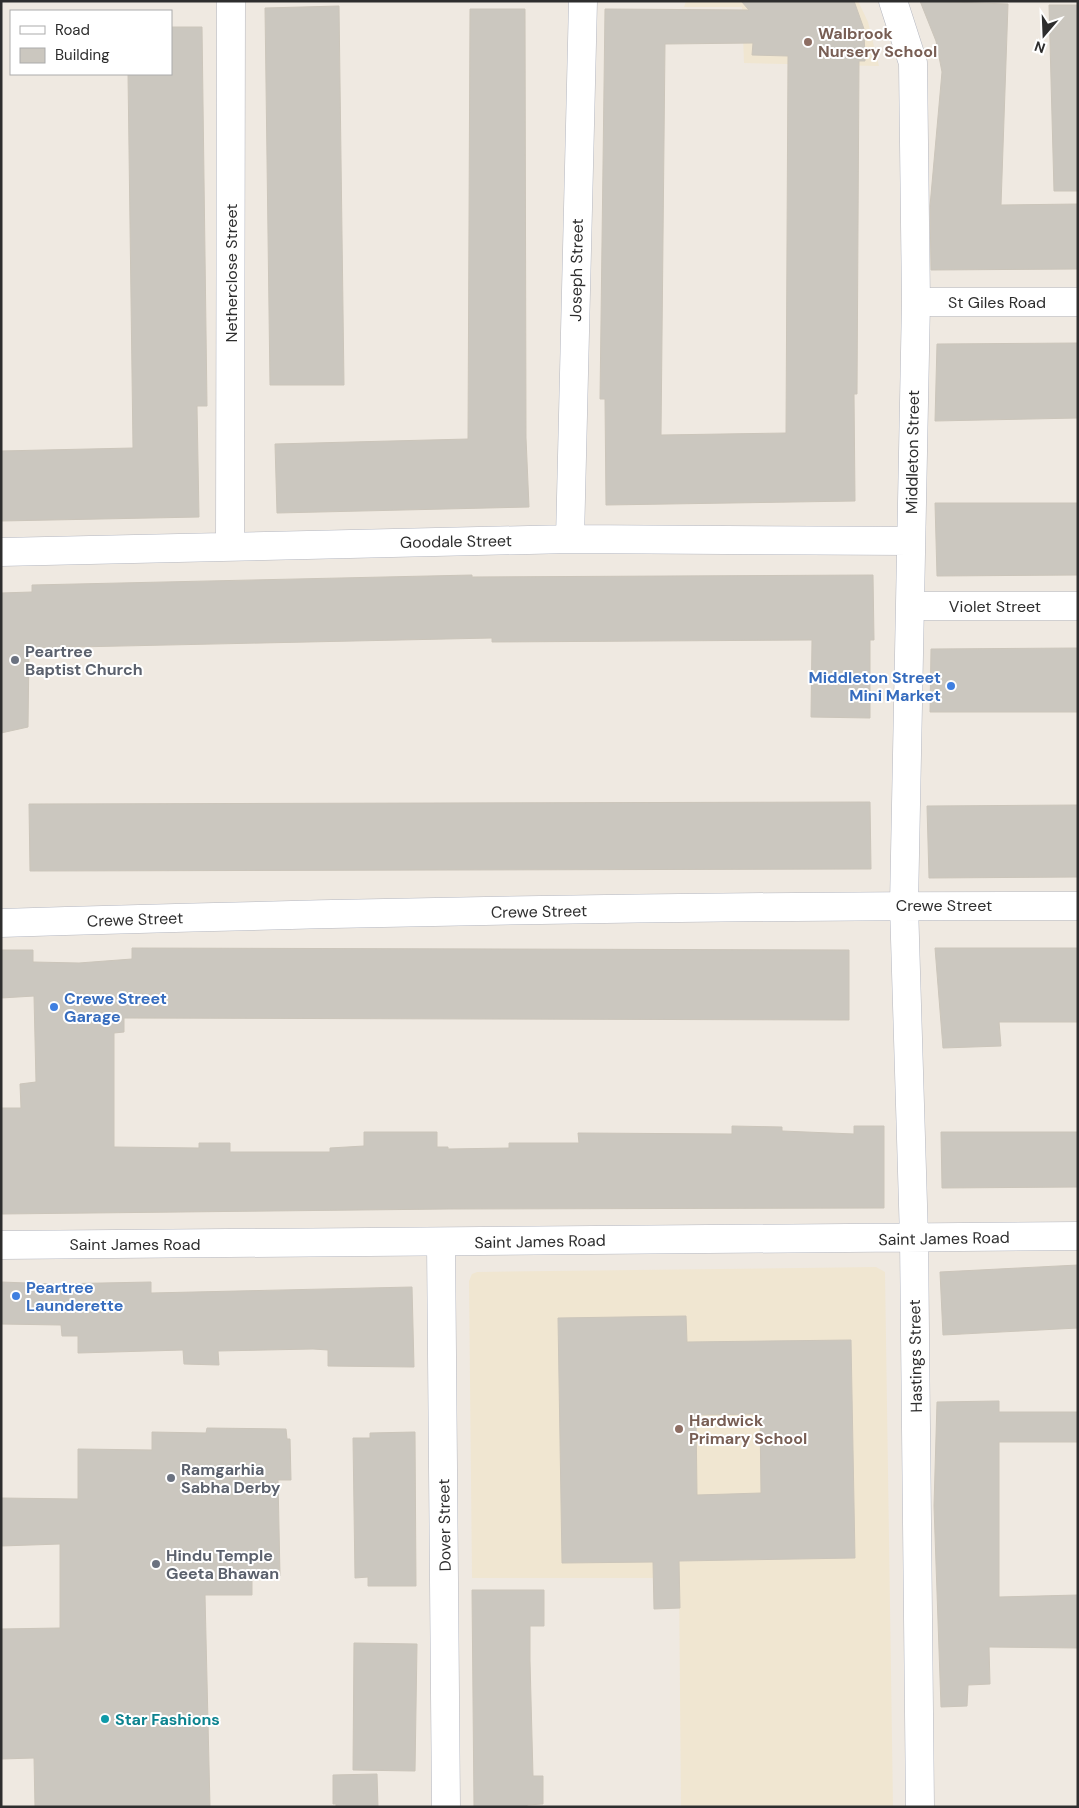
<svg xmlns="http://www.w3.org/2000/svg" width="1079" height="1808" font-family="'DM Sans',sans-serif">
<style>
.education{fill:#f0e6d1}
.building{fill:#cbc7bf;stroke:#cbc5ba;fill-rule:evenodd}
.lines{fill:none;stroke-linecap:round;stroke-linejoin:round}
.minor-casing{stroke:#b4b7c1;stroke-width:29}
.minor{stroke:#fff;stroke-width:28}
.education-dot{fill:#8d6e63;stroke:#fff;stroke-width:2}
.worship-dot{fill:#6b7280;stroke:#fff;stroke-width:2}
.shop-dot{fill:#3f7fe0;stroke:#fff;stroke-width:2}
.culture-dot{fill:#0f9aa8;stroke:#fff;stroke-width:2}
.labels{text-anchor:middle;stroke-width:4;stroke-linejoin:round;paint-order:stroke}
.education-label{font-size:16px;font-weight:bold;fill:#785e54;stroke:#fff;text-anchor:start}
.street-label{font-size:16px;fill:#2e2e2e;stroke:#fff}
.worship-label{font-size:16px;font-weight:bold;fill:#5b616d;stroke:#fff;text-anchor:start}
.shop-label{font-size:16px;font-weight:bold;fill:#366cbe;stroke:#fff;text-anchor:start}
.culture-label{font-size:16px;font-weight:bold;fill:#0d838f;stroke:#fff;text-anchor:start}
</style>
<rect width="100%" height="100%" fill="#efe9e1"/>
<!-- education -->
<path class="education" d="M686,1H858L868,22L879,66L744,63L742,7H684Z
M876,1267L885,1272L893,1807H681L679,1578H472L469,1281L472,1274L477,1272Z"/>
<!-- building -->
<path class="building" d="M741,1H854L864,29L865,61H859L857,394H854L855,501L606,505L605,399H600L605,9L749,10ZM753,43L752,55L788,56L786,433L661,435L665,44Z
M920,1L1008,4L1001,205L1078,204V269L931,270L930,206L942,72L936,41Z
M1049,5H1078V191H1054Z
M339,6L344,385H270L265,8Z
M470,9H525L526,438L529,507L277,513L275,444L468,439Z
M171,27H202L207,406H197L199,517L1,521V451L133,448L128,74H171Z
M1078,343V418L935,421L937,344Z
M935,503H1078V575L937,576Z
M472,575V577L873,575L874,640H870V718L811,717L812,640L492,642V638L29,648L28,727L1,733V593L32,592V585Z
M1078,648V712H930L931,649Z
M870,802L871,869L30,871L29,804Z
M1078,805V877L929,878L927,806Z
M132,948L849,950V1020L124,1018V1032L114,1033V1147L199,1148V1143H230V1152H330V1148L364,1146V1132H437V1147H448V1149L509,1148V1143H579L578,1133L732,1134V1126L782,1127V1131L854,1134V1126H884V1208L448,1209L1,1214V1108H21L20,1084L36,1082L34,996L1,998V950H33V962L79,963L132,959Z
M935,948H1078V1022H999L1001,1046L943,1048Z
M941,1132H1078V1187L942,1188Z
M1078,1265V1328L943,1335L940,1272Z
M1,1282L53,1284L151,1282V1293L412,1287L414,1367L328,1366V1350L313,1349L218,1351L219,1365L184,1364L183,1350L78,1353V1336H62L61,1325L1,1324Z
M686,1316L687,1342L851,1340L855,1558L679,1561L680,1608L654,1609L653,1562L562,1563L558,1318ZM760,1414L761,1493L697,1495L696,1415Z
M999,1401V1412H1078V1442H999V1597L1078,1595V1648L989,1647L990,1684L968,1685L967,1706L941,1707L934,1506L937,1402Z
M207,1428L286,1429L287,1439H290L291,1480H278L280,1576H252V1595H205L210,1807H35L34,1758L1,1759V1629L60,1628V1544L1,1546V1498L78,1499V1449L152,1450V1432L206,1433Z
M415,1432L416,1586H368V1577L355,1578L353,1438H370V1433Z
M472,1590H544V1626H530V1661L533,1776H543V1804L527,1805V1807H474Z
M354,1643L417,1644L415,1771L353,1770Z
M377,1774L378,1807H336V1804H333V1775Z"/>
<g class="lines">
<defs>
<path id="minor" d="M893,1L913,63L916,302L904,905L914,1238L920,1807
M916,302H1078
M570,539L583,1
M230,545L231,1
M1,552L570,539L910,541
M912,606H1078
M1,923C360,912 719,905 1078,906
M441,1242L446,1807
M1,1245L1078,1236"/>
</defs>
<!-- minor casing -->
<use href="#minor" class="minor-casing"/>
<!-- minor -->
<use href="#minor" class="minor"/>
</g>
<!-- markers -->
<g class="education-dot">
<circle cx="808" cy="42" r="5"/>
<circle cx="679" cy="1429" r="5"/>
</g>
<g class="worship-dot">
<circle cx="15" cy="660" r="5"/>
<circle cx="171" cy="1478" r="5"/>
<circle cx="156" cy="1564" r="5"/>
</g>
<g class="shop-dot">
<circle cx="951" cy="686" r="5"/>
<circle cx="54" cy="1007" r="5"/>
<circle cx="16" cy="1296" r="5"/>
</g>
<circle class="culture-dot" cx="105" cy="1719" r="5"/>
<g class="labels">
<!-- education labels -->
<g class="education-label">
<text x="818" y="39">Walbrook<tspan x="818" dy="18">Nursery School</tspan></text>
<text x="689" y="1426">Hardwick<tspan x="689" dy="18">Primary School</tspan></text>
</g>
<!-- street labels -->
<g class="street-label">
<text transform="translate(576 270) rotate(-89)" y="6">Joseph Street</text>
<text transform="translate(231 273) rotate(-90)" y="6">Netherclose Street</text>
<text x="997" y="308">St Giles Road</text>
<text transform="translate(912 452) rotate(-89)" y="6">Middleton Street</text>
<text transform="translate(456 541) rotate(-1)" y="6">Goodale Street</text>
<text x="995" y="612">Violet Street</text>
<text x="944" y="911">Crewe Street</text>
<text transform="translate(539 911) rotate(-1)" y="6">Crewe Street</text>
<text transform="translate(135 919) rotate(-2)" y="6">Crewe Street</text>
<text transform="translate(944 1238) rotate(-1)" y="6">Saint James Road</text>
<text transform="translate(540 1241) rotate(-1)" y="6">Saint James Road</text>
<text x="135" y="1250">Saint James Road</text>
<text transform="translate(915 1356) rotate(-91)" y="6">Hastings Street</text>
<text transform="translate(444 1525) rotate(-91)" y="6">Dover Street</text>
</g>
<!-- worship labels -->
<g class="worship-label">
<text x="25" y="657">Peartree<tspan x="25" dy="18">Baptist Church</tspan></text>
<text x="181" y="1475">Ramgarhia<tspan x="181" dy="18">Sabha Derby</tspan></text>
<text x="166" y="1561">Hindu Temple<tspan x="166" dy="18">Geeta Bhawan</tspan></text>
</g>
<!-- shop labels -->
<g class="shop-label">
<text x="941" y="683" text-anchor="end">Middleton Street<tspan x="941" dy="18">Mini Market</tspan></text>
<text x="64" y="1004">Crewe Street<tspan x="64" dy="18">Garage</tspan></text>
<text x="26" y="1293">Peartree<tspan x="26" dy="18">Launderette</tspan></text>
</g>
<!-- culture labels -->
<g class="culture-label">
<text x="115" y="1725">Star Fashions</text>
</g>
</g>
<!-- border -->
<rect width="1079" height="1808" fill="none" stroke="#2e2e2e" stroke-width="5"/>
<!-- legend -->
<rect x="10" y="10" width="162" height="65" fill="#ffffff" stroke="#ababab"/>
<rect x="20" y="26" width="25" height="8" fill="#ffffff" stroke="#ababab"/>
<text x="55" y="35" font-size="15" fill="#2e2e2e">Road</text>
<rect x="20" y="48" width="25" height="15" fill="#cbc7bf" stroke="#ababab"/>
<text x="55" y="60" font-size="15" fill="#2e2e2e">Building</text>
<!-- north arrow -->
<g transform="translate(1044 35) rotate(199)" stroke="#ffffff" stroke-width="4" paint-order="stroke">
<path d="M0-4L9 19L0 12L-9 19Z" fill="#2e2e2e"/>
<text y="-8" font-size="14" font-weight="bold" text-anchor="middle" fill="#2e2e2e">N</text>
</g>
</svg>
